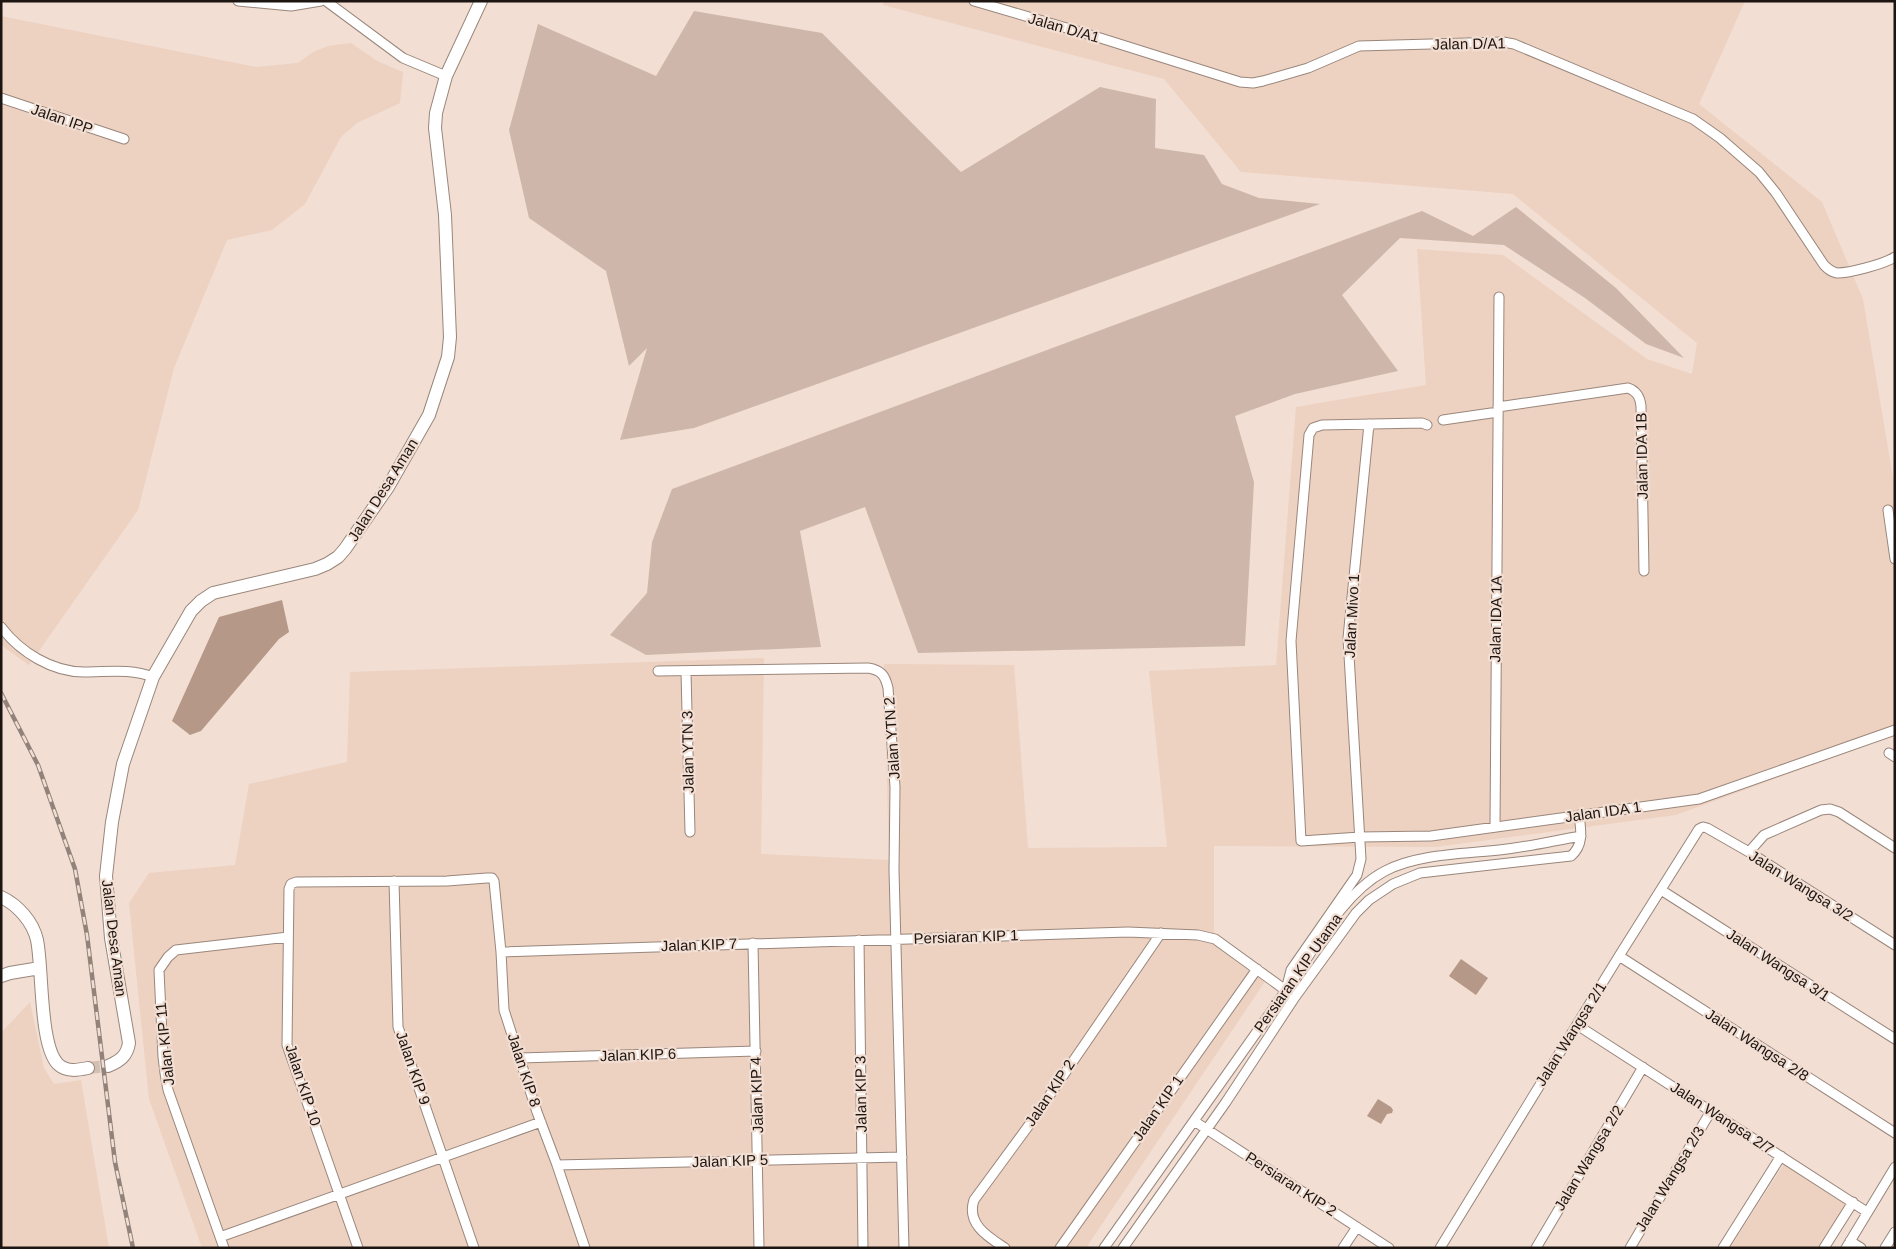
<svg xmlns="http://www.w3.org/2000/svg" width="1896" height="1249" font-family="Arial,sans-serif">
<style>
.built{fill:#edd1c1}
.green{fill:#ceb7aa}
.water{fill:#b59887}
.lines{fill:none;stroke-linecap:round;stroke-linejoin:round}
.secondary-tunnel{stroke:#d2c0b5;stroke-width:12;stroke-dasharray:12 6;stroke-linecap:butt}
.street-casing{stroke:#99867b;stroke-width:11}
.secondary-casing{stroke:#99867b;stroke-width:14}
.street{stroke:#fff;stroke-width:9}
.secondary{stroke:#fff;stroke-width:12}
.rail-casing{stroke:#91837b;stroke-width:4.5}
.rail{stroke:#f2ded2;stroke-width:2.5;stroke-dasharray:8;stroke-linecap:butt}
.labels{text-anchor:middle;stroke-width:4.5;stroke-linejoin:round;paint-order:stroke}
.street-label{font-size:15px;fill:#1c1511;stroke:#f2ded2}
</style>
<rect width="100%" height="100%" fill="#f2ded2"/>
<!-- built -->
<path class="built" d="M884,1H1745L1699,104L1822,202L1863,299L1895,490V735L1676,815L1435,847L1214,846V932L1268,977L1086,1248H202L149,1099L129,903L149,873L235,865L249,784L347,762L350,672L764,658L761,854L889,860L884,664L1014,665L1028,848L1167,847L1149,671L1276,665L1296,407L1426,385L1417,249L1503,255L1647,359L1692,374L1697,343L1513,194L1241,172L1164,79L883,5Z
M1,16L256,67L298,63L313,52L328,46L351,43L377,61L403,72L400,103L357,123L341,137L305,204L272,230L227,240L174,368L138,510L29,665L5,648L1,643Z
M30,1002L44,1068L54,1084L81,1080L109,1248H1V1033Z
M1784,1164L1847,1205L1820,1248H1730Z"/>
<!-- green -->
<path class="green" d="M694,11L822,33L961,172L1100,87L1156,99L1155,148L1204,155L1222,184L1259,198L1320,204L694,428L620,440L647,348L629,366L606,271L529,218L509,130L538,24L656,76Z
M1516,207L1616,288L1684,358L1646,344L1585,298L1504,245L1400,238L1342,295L1398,371L1295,394L1235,416L1254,482L1245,646L918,653L865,507L800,531L821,647L646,655L610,635L647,593L652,542L672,489L1422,211L1473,236Z"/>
<!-- water -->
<path class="water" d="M282,600L289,632L279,639L201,731L190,735L172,721L219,617Z
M1461,959L1488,978L1476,995L1449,976Z
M1378,1099L1391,1107L1393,1110L1392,1113L1387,1114L1381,1124L1367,1116Z"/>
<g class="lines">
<!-- secondary-tunnel -->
<path class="secondary-tunnel" d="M88,1068L108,1066"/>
<defs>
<path id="street" d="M238,1L291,6L321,1
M326,1L403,58L446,76
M974,1L1094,36L1240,82L1253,83L1263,81L1308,68L1359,46L1503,42L1514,44L1693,119L1720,138L1759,172L1776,193L1824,265C1828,269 1831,272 1837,273C1850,273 1884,264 1895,257
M1,98L124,139
M1498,407L1628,388C1637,391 1640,397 1641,406L1644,571
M1443,420L1498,412
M1427,425L1422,423L1322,425L1313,428L1309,435L1291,641L1301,841L1360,837L1431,836L1699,799L1895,730
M1888,510L1895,559
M1,627C20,652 52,672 84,672C108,672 130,668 153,677
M658,671L868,668C881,670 885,675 888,688L895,787L894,870L904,1248
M686,672L690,832
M1889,753L1895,757
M1495,827L1499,297
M1749,852L1764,835L1821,810L1830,809L1839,812L1895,848
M394,881L398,1027L474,1248
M1661,890L1895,1039
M859,940L863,1248
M753,943L759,1248
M501,952L1128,932L1198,935L1215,939L1295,997
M1619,956L1895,1133
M1287,986L1291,970L1357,875L1361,859L1348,638L1369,424
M1577,1025L1867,1212
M520,1058L756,1051
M1194,1121L1389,1248
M557,1165L902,1157
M220,1237L541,1122
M1850,1241L1861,1248
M224,1248L168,1090L165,1073L163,1057L159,970L168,957L176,950L288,937
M358,1248L287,1045L289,889L291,884L296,882L447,881L487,878H492L494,881L501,952L504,1010L537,1112L557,1165L585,1248
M1005,1248C988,1237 966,1224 974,1200L1032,1121L1161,933
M1060,1248L1257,969
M1104,1248C1164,1162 1225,1078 1285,992C1313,952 1341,894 1385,871C1418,853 1470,854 1507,849C1532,846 1557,840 1581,836
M1123,1248L1226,1102L1295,997L1356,913L1369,900L1393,884L1420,873L1571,856C1584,845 1581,830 1579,815
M1343,1248L1357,1227
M1440,1248L1619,956L1699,829L1703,827L1707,828L1749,852L1895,945
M1536,1248L1643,1067
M1630,1248L1711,1111
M1723,1248L1781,1156
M1824,1248L1853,1202
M1846,1248L1895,1167
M1885,1248L1895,1232"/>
<path id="secondary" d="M1,897C18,905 33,922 37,940C43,968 39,1048 59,1065C67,1072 78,1070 88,1068
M1,976L10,973L40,968
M108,1066C120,1061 127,1056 129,1043L111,938L106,876L112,822L123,764L153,677L191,611L201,601L213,593L315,569L327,564L338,557L345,549L388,487L429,415L448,357L450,337L445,215L435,128L436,113L446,76L481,1"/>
</defs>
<!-- street casing -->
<use href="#street" class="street-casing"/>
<!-- secondary casing -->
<use href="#secondary" class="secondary-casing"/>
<!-- street -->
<use href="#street" class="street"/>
<!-- secondary -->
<use href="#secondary" class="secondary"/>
<defs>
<path id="rail" d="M1,693L38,765L75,869L87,935L115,1162L133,1248"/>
</defs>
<!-- rail casing -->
<use href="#rail" class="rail-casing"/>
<!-- rail -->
<use href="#rail" class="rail"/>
</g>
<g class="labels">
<!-- street labels -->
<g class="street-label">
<text transform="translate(1064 28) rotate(16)" y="5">Jalan D/A1</text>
<text transform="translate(1469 44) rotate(-1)" y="5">Jalan D/A1</text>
<text transform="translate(62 119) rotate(19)" y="5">Jalan IPP</text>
<text transform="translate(1642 456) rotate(-91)" y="5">Jalan IDA 1B</text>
<text transform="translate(383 490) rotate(-58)" y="5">Jalan Desa Aman</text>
<text transform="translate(1352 616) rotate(-87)" y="5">Jalan Mivo 1</text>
<text transform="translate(1496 619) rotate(-89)" y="5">Jalan IDA 1A</text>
<text transform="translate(892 738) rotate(-94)" y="5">Jalan YTN 2</text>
<text transform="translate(688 752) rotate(-91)" y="5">Jalan YTN 3</text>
<text transform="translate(1603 812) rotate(-8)" y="5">Jalan IDA 1</text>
<text transform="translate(1801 886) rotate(32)" y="5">Jalan Wangsa 3/2</text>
<text transform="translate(966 937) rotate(-2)" y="5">Persiaran KIP 1</text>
<text transform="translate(114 938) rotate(83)" y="5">Jalan Desa Aman</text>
<text transform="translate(699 945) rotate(-2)" y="5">Jalan KIP 7</text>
<text transform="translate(1778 965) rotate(33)" y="5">Jalan Wangsa 3/1</text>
<text transform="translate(1298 973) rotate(-55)" y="5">Persiaran KIP Utama</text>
<text transform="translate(1571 1034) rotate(-58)" y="5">Jalan Wangsa 2/1</text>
<text transform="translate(165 1044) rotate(-96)" y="5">Jalan KIP 11</text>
<text transform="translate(1757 1045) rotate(33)" y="5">Jalan Wangsa 2/8</text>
<text transform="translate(638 1055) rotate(-2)" y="5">Jalan KIP 6</text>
<text transform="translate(413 1068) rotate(71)" y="5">Jalan KIP 9</text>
<text transform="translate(524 1070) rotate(72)" y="5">Jalan KIP 8</text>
<text transform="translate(303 1085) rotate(72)" y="5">Jalan KIP 10</text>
<text transform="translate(1050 1093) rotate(-56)" y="5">Jalan KIP 2</text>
<text transform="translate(861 1094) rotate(-91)" y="5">Jalan KIP 3</text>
<text transform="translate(757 1095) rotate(-92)" y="5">Jalan KIP 4</text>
<text transform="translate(1158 1108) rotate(-55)" y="5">Jalan KIP 1</text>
<text transform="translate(1722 1118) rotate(33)" y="5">Jalan Wangsa 2/7</text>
<text transform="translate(1589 1158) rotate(-59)" y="5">Jalan Wangsa 2/2</text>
<text transform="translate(730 1161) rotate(-2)" y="5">Jalan KIP 5</text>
<text transform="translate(1670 1179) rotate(-59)" y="5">Jalan Wangsa 2/3</text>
<text transform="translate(1291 1184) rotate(33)" y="5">Persiaran KIP 2</text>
</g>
</g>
<!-- border -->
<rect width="1896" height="1249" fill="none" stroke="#1c1511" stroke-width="5"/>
</svg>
